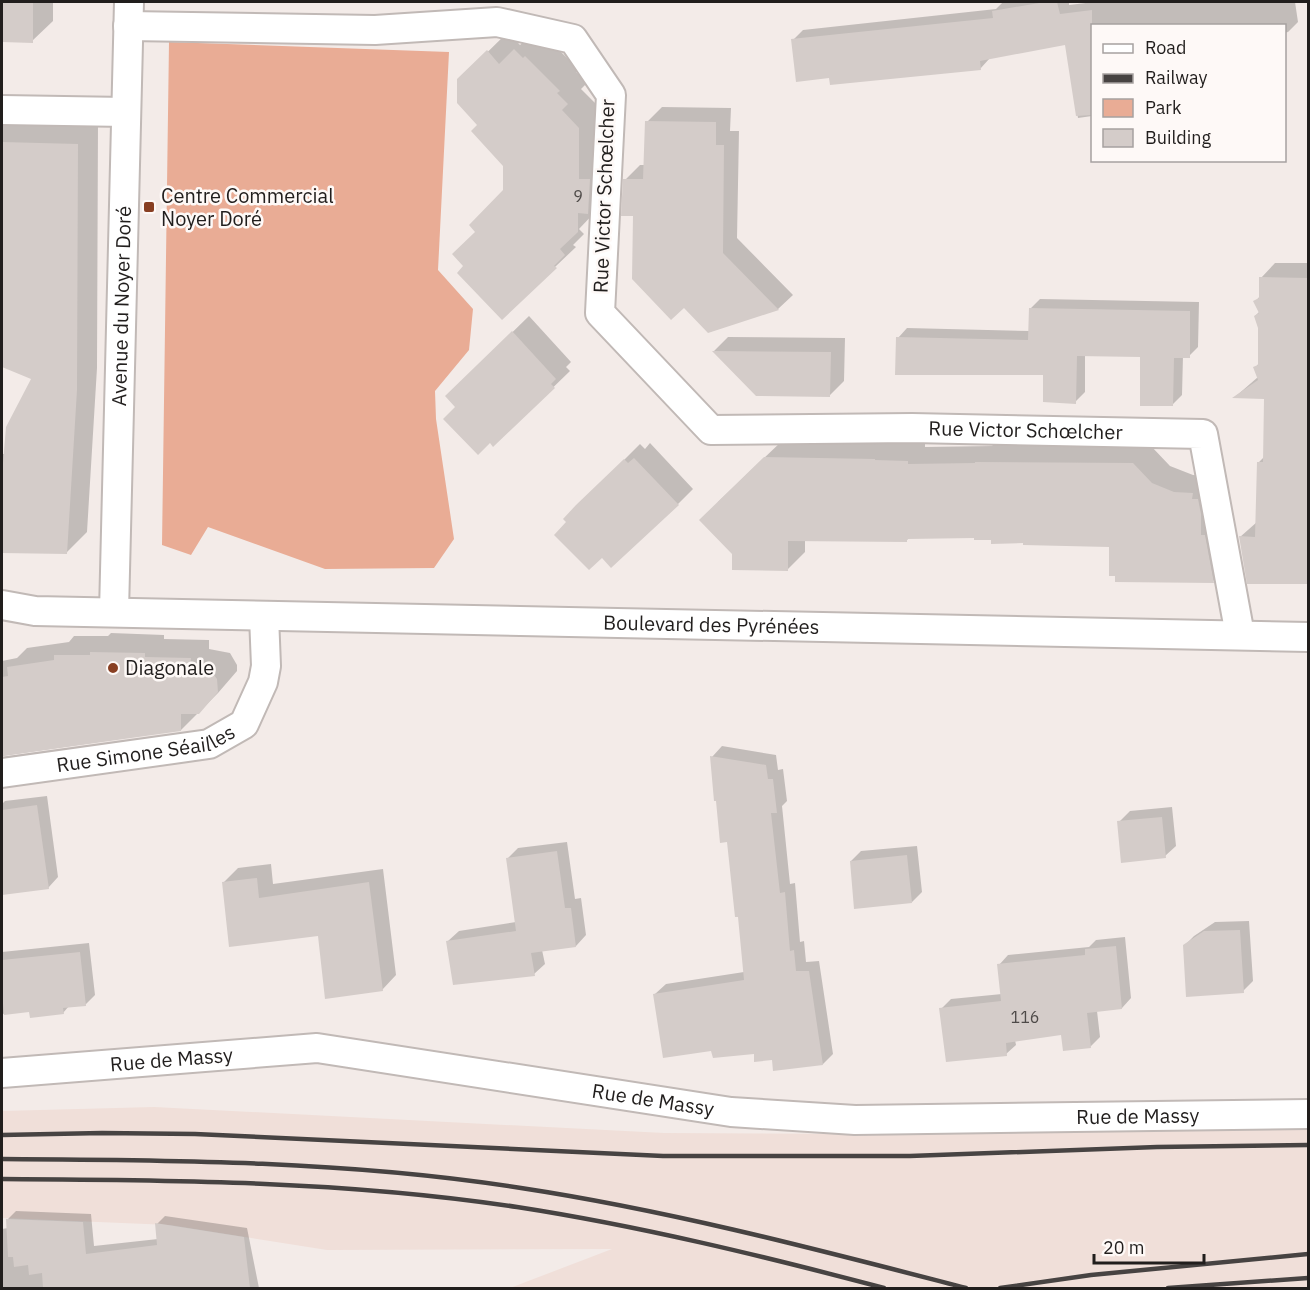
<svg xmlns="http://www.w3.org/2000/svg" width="1310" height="1290" font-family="'IBM Plex Sans',sans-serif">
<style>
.built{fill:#f0dfd9}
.green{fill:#e9ac95}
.shadow{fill:#0003}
.building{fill:#d4ccc9}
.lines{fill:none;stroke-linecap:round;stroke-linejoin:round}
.street-casing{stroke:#c1b9b6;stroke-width:32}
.street{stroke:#fff;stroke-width:28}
.rail{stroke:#474342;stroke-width:4.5}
.poi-dot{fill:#883f22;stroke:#fef9f7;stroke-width:2}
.labels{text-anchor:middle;stroke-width:5;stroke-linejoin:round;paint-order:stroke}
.number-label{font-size:16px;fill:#4e4a48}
.poi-label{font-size:20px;fill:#211e1d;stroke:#fef9f7;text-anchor:start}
.street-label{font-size:20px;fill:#211e1d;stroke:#fef9f7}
</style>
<rect width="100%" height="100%" fill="#f3ebe8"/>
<!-- built -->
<path class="built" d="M154,1107L664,1133L856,1134L1308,1121V1288H510L612,1249L327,1250L170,1225L2,1218V1111Z"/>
<!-- green -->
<path class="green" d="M169,42L449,52L438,270L473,309L469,350L435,391L436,419L454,539L434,568L325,569L208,527L191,555L162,545Z"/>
<!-- shadow -->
<path class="shadow" d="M2,2H53V21L32,41L2,40Z
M1003,2H1069V5L1094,2H1295L1298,22L1288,32L1284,33V26H1092V116L1078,118L1066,43L990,58L980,69L830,77L793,40L803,30L996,9Z
M535,30L546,37L579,70L576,72L587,83L581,89L599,107L597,210L579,229L584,234L573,245L576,247L555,267L465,266L504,191L505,165L479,124L459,80L508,32L520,45Z
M662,107L731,108L730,131H739L737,238L793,295L778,309L709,332L634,215L625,180L640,165H645L647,122Z
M2,121L98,124L97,368L87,532L66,553L2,551V454H6L33,378L2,365L4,201H2Z
M1275,263H1308V583L1249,582L1240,537L1257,522L1258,463L1265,456L1266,397H1235L1258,377L1255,368L1259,363L1260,328L1255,316L1260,311L1255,302L1260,296L1261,278Z
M1040,299L1199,302L1198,347L1189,356H1183L1182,395L1173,404L1142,356L1085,355V392L1075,402L1044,373L898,338L907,328L1030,331V309Z
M529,316L571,362L566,367L570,371L494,445L447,396Z
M728,337L845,338L844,381L830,395L714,351Z
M783,440L892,442V443L925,444V447L992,446L994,444L1151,446L1170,466L1193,475L1210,476L1231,564L1213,581L1116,575L1111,545L975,537L909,538L906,541L805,540V552L787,570L733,553L718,502Z
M650,443L693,489L678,504L569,522L565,519L640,444L645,449Z
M111,633L164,635V639L209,640V649L230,653L237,665V671L218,693L181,730L2,756V661L17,658L27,648L69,642L74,636H108Z
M722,746L776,755L778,770L783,769L787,801L782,806L790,884L795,883L800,942L804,941L806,962L819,961L833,1054L823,1064L773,1059L755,1052L712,1049L655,994L666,984L744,972L739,915L728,840L712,757Z
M47,796L58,877L48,888L2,894V804L5,801Z
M1172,807L1176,846L1165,856L1119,822L1130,811Z
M567,842L575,899L581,898L586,935L576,946L542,950L545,964L534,974L448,941L459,931L516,922L507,859L518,848Z
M917,846L922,892L912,902L851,861L861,851Z
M271,864L273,884L383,869L396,975L382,990L319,934L223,883L238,868Z
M1249,921L1253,981L1243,991L1184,946L1194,936L1215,922Z
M1125,937L1131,998L1122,1008L1097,1011L1100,1037L1090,1047L1063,1033L1015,1040L1016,1045L1006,1054L941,1009L951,999L1002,994L999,965L1008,955L1089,947L1096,940Z
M89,943L95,995L85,1005L69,1006L63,1013L30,1011L2,1014V952Z
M16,1211L91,1214L94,1246L158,1239L157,1224L165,1216L247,1228L259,1288H2V1229L8,1228V1219Z"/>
<!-- building -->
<path class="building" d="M2,2H33V43L2,42Z
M1045,2H1057L1060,14L1092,10V115L1076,116L1065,45L980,61L981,70L830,85L829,78L796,82L791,39L993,18L992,11Z
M514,49L523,58L525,56L560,91L557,93L568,104L562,110L579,128V179H590L588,214L578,213V232L560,249L565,255L554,266L557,268L502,320L457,273L463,266L452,254L475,232L469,225L503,190V166L471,131L477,125L457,103V79L487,50L499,64Z
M645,121L716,122V145H724L723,253L779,310L708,333L684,308L671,320L632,279L633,216H621L623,179H643Z
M2,142L78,144L77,390L67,554L2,553V475L6,427L31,379L2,367Z
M1259,277L1308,278V584H1247L1239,536L1255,537L1257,462H1263L1264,399L1232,398L1258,380L1253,367L1258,365V328L1254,316L1259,313L1253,301L1259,298Z
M1029,308L1190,311V358H1174L1173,406H1140V357L1077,356L1076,404L1043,402V375H895L896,337L1028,340Z
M512,331L556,379L551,384L555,388L493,447L490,443L478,455L443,419L455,407L445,396Z
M712,351L831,352L830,397L756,396Z
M764,457L875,459V460L908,461V464L975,463V462L1133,463L1152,483L1174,492L1193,493L1192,499H1198L1201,514V535H1205L1214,583L1115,582V576H1109V547L1023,545V543L991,544V540H974V538L907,539V542L788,541V571L732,570V554L699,520Z
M634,458L679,505L611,568L602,558L589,570L554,535L566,522L563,519L576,505L624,459L628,463Z
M90,652L145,653V657L191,658L190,668L211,671L217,679L218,692L199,714H181V731L2,756V677L8,676L7,667L54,660V655H90Z
M710,756L766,765L768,779H773L777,813H771L780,893L785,892L790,951L794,950L796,971H809L823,1065L773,1071L772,1060L754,1062V1054L713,1058L711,1051L663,1058L653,994L744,980L738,917H735L727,842L720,843L716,801H714Z
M37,805L49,889L2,895V810Z
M1162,817L1166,858L1121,863L1117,821Z
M557,851L565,908H571L576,947L531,953L535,976L453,985L446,941L516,931L506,858Z
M907,855L912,903L854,909L850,861Z
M257,878L259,898L369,882L383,991L325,999L318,936L229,947L222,882Z
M1240,930L1244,993L1186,997L1183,945L1204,931Z
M1116,946L1122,1009L1087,1013L1091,1048L1063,1051L1061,1035L1006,1043L1007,1056L946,1062L939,1008L1001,1001L997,964L1085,955V949Z
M80,952L86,1006L63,1008L64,1014L30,1018L29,1012L4,1015L2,992V960Z
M6,1219L83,1222L86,1254L157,1245L155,1223L244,1237L250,1288H43L42,1273L29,1275L28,1265L14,1267L13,1257H8Z"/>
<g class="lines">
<defs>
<g id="street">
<path id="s1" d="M128,26L375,30L497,22L573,39L611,95L600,313L711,430L912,428L1203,434L1240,635"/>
<path d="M2,110L126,112"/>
<path id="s2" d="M2,605L35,611L1308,637"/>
<path id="s3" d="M114,612L129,2"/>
<path id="s4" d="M2,773L209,744L244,724L263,682L266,666L264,616"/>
<path id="s5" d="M2,1073L317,1048L731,1112L855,1120L1308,1114"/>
</g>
</defs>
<!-- street casing -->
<use href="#street" class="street-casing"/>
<!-- street -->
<use href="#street" class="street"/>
<!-- rail -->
<path class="rail" d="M2,1135L102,1133L195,1134L663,1156H910L1157,1147L1308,1145
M2,1159C175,1160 350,1161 521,1188C672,1211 819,1250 966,1288
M2,1179C173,1180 347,1181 517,1207C640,1226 763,1256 884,1288
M1000,1288L1091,1275L1308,1254
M1168,1288L1308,1278"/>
</g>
<!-- markers -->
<g class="poi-dot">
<rect x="143" y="201" width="12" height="12" rx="3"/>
<circle cx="113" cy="668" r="6"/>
</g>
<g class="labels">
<!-- number labels -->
<g class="number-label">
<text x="578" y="202">9</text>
<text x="1025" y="1023">116</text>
</g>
<!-- poi labels -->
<g class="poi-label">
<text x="161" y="203">Centre Commercial<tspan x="161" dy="23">Noyer Doré</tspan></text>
<text x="125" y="675">Diagonale</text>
</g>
<!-- street labels -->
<g class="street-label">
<text transform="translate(604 196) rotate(-88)" y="7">Rue Victor Schœlcher</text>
<text dy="7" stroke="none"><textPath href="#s3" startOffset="306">Avenue du Noyer Doré</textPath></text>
<text dy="7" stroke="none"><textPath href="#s1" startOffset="1209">Rue Victor Schœlcher</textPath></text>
<text dy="7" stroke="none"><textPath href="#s2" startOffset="710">Boulevard des Pyrénées</textPath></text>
<text dy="7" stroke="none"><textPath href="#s4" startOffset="146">Rue Simone Séailles</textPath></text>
<text dy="7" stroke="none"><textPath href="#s5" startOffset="170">Rue de Massy</textPath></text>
<text dy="7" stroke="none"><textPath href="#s5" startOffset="656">Rue de Massy</textPath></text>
<text dy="7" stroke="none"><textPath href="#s5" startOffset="1142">Rue de Massy</textPath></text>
</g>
</g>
<!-- border -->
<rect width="1310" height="1290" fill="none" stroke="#211e1d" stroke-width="6"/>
<!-- legend -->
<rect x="1091" y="24" width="195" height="138" fill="#fef9f7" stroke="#a6a1a0" stroke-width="1.5"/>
<rect x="1103" y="44" width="30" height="9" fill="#ffffff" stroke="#a6a1a0" stroke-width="1.5"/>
<text x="1145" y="54" font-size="18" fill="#211e1d">Road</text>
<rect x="1103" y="74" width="30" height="9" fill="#474342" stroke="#a6a1a0" stroke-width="1.5"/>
<text x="1145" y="84" font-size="18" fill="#211e1d">Railway</text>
<rect x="1103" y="99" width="30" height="18" fill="#e9ac95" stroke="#a6a1a0" stroke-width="1.5"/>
<text x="1145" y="114" font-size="18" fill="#211e1d">Park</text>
<rect x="1103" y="129" width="30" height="18" fill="#d4ccc9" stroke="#a6a1a0" stroke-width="1.5"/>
<text x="1145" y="144" font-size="18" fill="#211e1d">Building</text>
<!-- scale -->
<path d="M1094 1254v9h110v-9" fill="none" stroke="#211e1d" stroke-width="3"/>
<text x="1103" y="1254" font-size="18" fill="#211e1d" stroke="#fef9f7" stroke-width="4.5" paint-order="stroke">20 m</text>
</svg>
